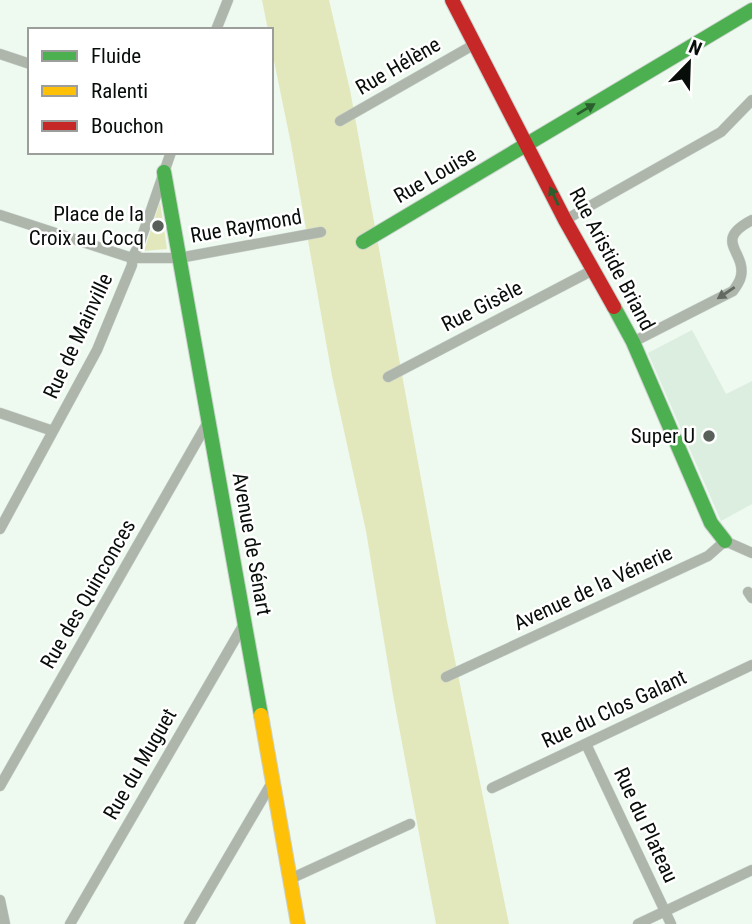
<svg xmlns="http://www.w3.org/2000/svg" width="752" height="924" font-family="'Roboto Condensed',sans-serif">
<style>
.built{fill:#dceedf}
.green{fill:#e2e8bc}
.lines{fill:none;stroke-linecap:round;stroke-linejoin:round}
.street-casing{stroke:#cad2cc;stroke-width:11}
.fast-casing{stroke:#cad2cc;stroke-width:16}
.slow-casing{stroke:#cad2cc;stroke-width:16}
.jam-casing{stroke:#cad2cc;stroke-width:16}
.street{stroke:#aeb6ab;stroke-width:10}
.fast{stroke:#4caf50;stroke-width:14}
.slow{stroke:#ffc107;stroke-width:14}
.jam{stroke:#c62828;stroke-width:14}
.oneway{fill:#2a5e2c}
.oneway2{fill:#636a62}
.poi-dot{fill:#586059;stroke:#fff;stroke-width:2.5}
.labels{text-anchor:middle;stroke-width:5;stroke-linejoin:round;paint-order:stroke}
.street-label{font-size:21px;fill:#070d08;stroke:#fff}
.poi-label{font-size:21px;fill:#070d08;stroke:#fff;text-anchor:end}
</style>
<rect width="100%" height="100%" fill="#eef9f0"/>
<!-- built -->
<path class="built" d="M692,330L726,394L752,381V504L721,521L648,353Z"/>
<!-- green -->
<path class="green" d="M262,0H329L350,90L447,621L509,924H436L393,695L366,531L332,376L291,144L271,46V30H268Z
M160,202L167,249L144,251Z"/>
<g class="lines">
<defs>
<path id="street" d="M216,30L228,0
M0,54L30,64
M340,121L475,44
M0,215L132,258H179L321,232
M565,220L721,132L752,100
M633,342L733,291C736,287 740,281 741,276C746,251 712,241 752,220
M388,377L593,270
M0,413L53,431
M0,529L97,350L132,265V258L139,245L171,152
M748,592L752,598
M446,677L708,556L725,541L752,553
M586,744L671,924
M0,786L208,422
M492,788L752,665
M290,879L410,824
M0,900L5,924
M70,924L244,624
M189,924L274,779
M638,924L752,870"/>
<path id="fast" d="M164,172L261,715
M363,242L752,10
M614,307L633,342L711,523L725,541"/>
<path id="slow" d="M261,715L298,924"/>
<path id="jam" d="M452,0L565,220L614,307"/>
</defs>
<!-- street casing -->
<use href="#street" class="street-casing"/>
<!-- fast casing -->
<use href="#fast" class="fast-casing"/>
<!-- slow casing -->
<use href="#slow" class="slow-casing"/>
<!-- jam casing -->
<use href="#jam" class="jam-casing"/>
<!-- street -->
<use href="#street" class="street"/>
<!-- fast -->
<use href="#fast" class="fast"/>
<!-- slow -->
<use href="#slow" class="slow"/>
<!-- jam -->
<use href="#jam" class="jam"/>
</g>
<!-- one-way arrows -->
<defs><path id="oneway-solid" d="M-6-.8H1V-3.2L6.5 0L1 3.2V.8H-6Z" transform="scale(1.75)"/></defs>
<g class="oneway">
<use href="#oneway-solid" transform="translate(586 109) rotate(-31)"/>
<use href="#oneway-solid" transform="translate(554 196) rotate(-115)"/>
</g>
<use class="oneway2" href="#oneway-solid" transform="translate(726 293) rotate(146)"/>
<!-- markers -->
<g class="poi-dot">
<circle cx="158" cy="226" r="7"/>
<circle cx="709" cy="436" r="7"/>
</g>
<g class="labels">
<!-- street labels -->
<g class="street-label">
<text transform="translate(398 66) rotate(-30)" y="7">Rue Hélène</text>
<text transform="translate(435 175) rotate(-30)" y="7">Rue Louise</text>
<text transform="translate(246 226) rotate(-10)" y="7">Rue Raymond</text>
<text transform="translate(612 259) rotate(62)" y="7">Rue Aristide Briand</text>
<text transform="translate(482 306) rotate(-27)" y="7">Rue Gisèle</text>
<text transform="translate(78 336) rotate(-65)" y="7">Rue de Mainville</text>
<text transform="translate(252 544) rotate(80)" y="7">Avenue de Sénart</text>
<text transform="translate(593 588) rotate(-25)" y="7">Avenue de la Vénerie</text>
<text transform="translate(88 594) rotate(-60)" y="7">Rue des Quinconces</text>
<text transform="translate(614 709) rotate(-25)" y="7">Rue du Clos Galant</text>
<text transform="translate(140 764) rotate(-60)" y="7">Rue du Muguet</text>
<text transform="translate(646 825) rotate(65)" y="7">Rue du Plateau</text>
</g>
<!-- poi labels -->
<g class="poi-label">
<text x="144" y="221">Place de la<tspan x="144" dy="24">Croix au Cocq</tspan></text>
<text x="695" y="443">Super U</text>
</g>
</g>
<!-- legend -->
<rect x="28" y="28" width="245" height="126" fill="#ffffff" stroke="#9c9e9c" stroke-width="2"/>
<rect x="42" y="51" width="35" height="10" fill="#4caf50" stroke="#9c9e9c" stroke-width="2"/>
<text x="91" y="63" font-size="21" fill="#070d08">Fluide</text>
<rect x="42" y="86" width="35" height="10" fill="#ffc107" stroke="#9c9e9c" stroke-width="2"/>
<text x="91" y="98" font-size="21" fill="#070d08">Ralenti</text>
<rect x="42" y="121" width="35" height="10" fill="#c62828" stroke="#9c9e9c" stroke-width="2"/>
<text x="91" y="133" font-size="21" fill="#070d08">Bouchon</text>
<!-- north arrow -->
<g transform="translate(689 63) rotate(23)" stroke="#ffffff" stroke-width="5" paint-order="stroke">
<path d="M0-5L12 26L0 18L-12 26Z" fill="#070d08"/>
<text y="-10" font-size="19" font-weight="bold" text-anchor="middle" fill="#070d08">N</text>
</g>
</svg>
